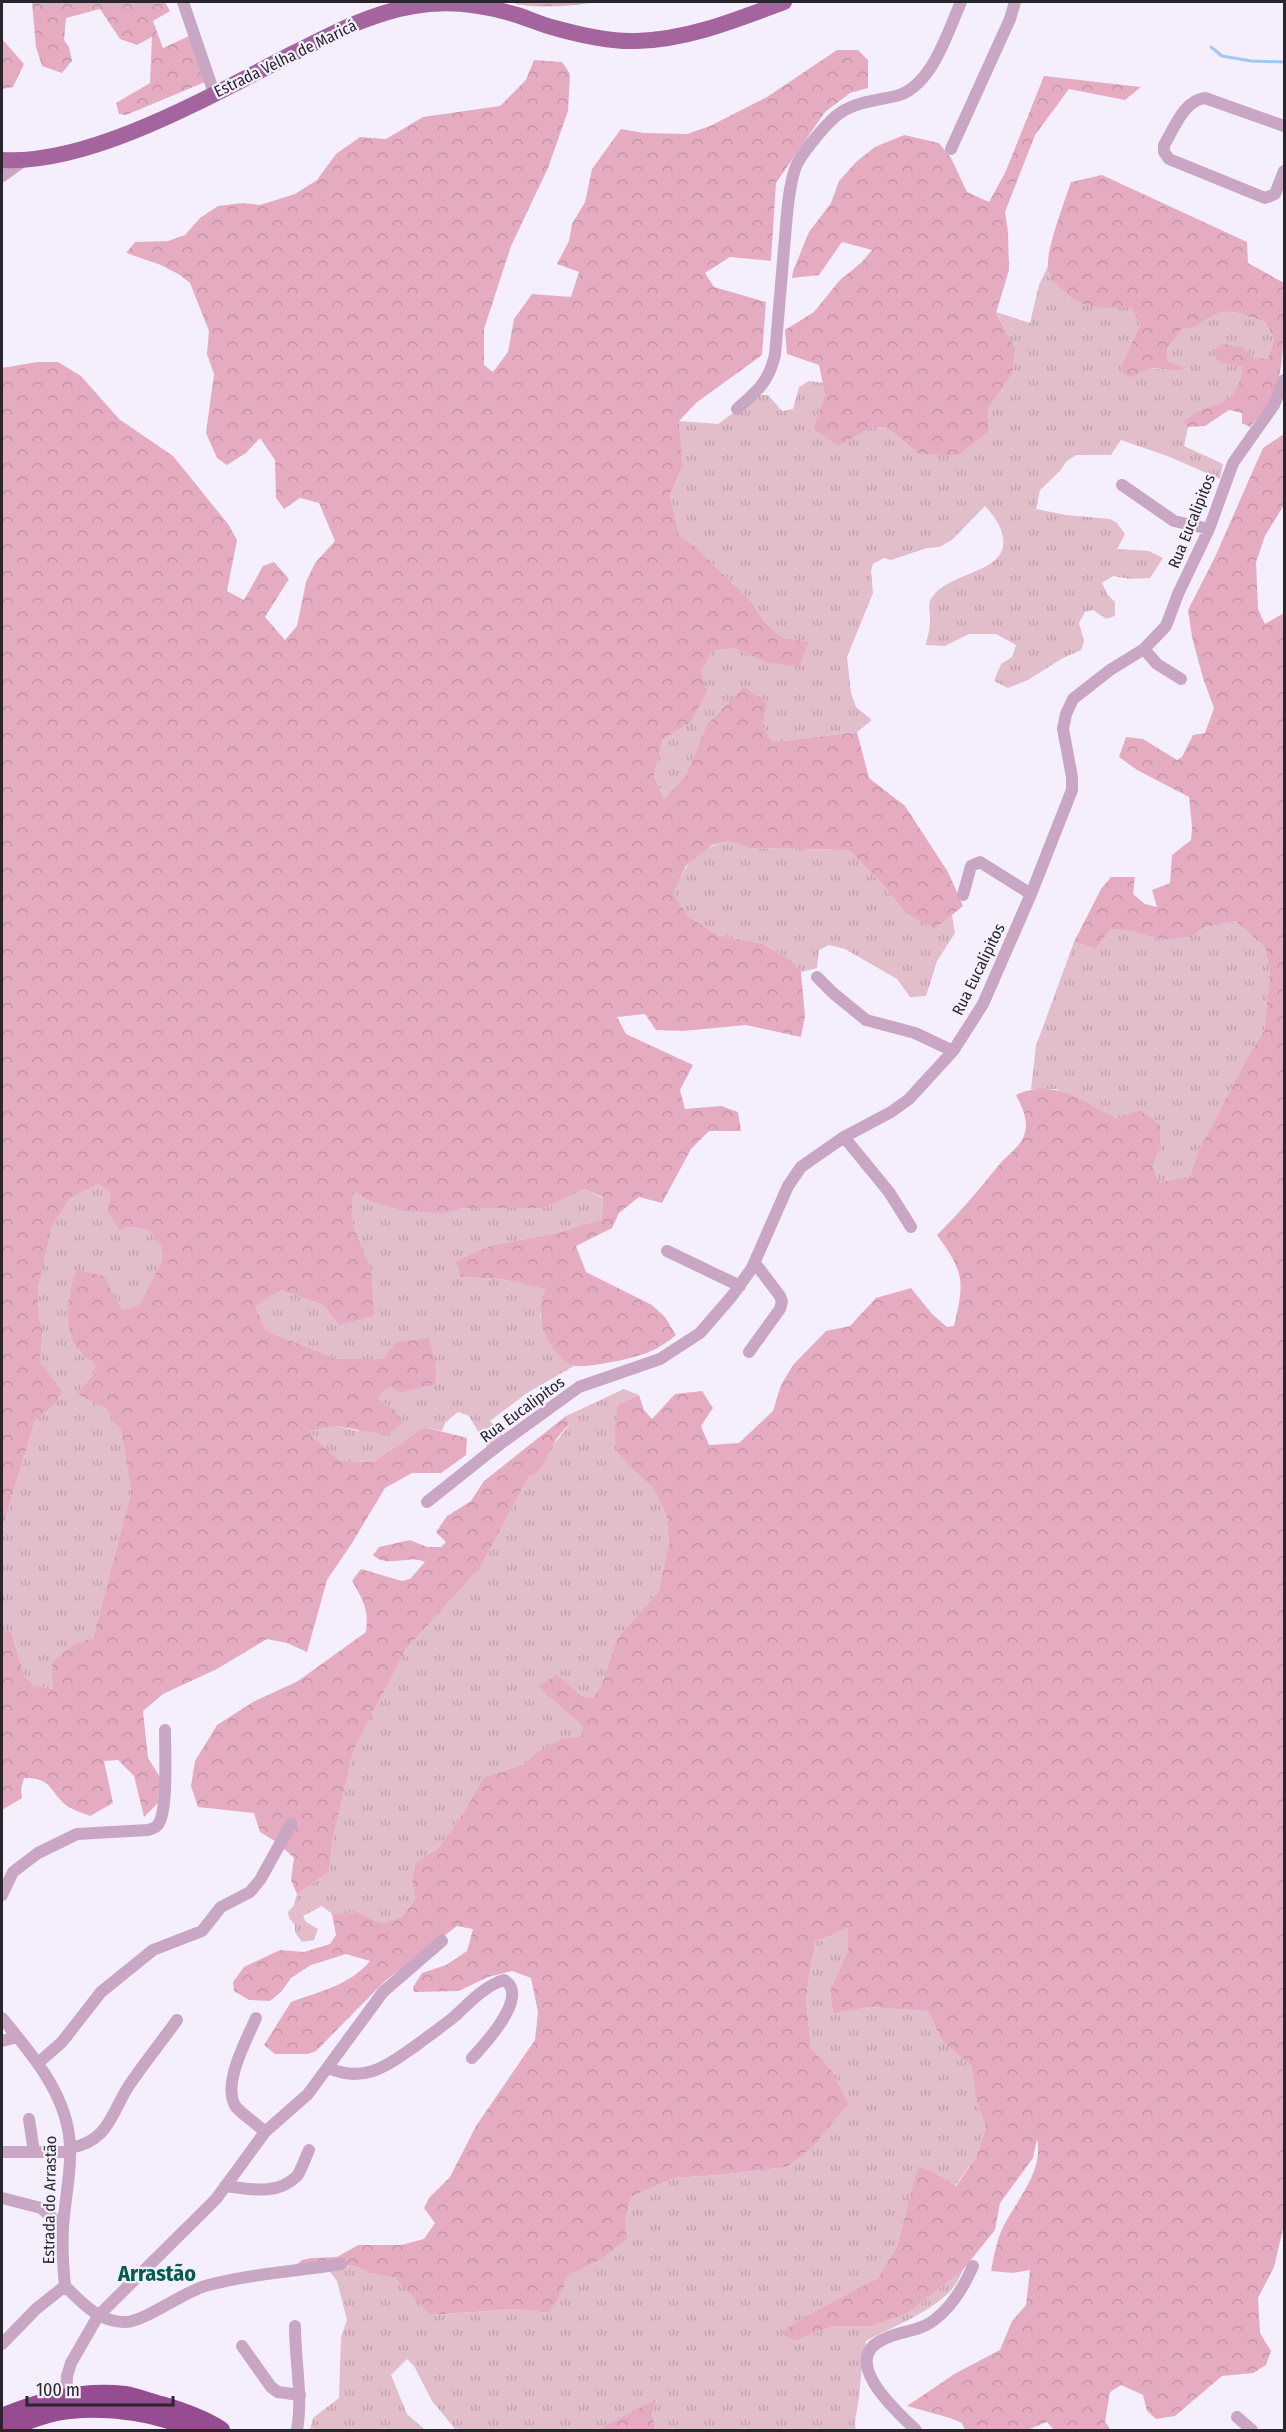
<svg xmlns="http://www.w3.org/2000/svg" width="1286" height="2432" font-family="'Fira Sans Condensed',sans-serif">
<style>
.grass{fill:url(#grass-tufts)}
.forest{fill:url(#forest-crowns)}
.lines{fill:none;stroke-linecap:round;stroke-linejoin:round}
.stream{stroke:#a4c7f2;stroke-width:3}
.minor{stroke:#caa6c5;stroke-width:12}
.major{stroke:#a4659f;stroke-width:16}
.highway{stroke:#954c90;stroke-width:18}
.labels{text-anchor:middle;stroke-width:4.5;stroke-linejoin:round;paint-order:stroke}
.street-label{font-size:16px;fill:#28262c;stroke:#f5effd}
.district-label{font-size:22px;font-weight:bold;fill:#005d4f;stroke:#f5effd}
</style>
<defs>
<pattern id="grass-tufts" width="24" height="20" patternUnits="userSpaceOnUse" patternTransform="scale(1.5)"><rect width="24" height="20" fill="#e2bdca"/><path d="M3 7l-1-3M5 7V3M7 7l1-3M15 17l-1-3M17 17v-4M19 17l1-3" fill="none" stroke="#c2a2ae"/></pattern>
<pattern id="forest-crowns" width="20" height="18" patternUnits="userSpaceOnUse" patternTransform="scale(1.5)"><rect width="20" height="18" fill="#e5acc1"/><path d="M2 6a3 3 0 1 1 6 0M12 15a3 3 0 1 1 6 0" fill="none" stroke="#c494a6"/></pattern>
</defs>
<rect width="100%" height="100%" fill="#f5effd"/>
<!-- grass -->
<path class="grass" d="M1048,266C1062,307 1093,309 1131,306L1140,324L1123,362L1141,371C1157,366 1171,373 1186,368L1167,361V351L1180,329C1202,328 1205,316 1224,312C1235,310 1254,319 1265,322L1274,338L1268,359H1253L1243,347L1223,363L1244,367C1236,416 1206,397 1183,423L1188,427L1184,446L1223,464L1220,479L1170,457L1121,440L1111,455H1076L1066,462L1060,471L1040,490L1036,509L1066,515L1110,519L1117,523L1125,534L1117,549L1149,551L1163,558L1150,578L1130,579L1113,576L1102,583L1107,594L1115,602V616L1106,619L1093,610L1085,612L1079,623L1084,641L1081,650L1061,659L1028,680L1008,688L994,681L1001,664L1012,657L1016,645L996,634H969L945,646L926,645C927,638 930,630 930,622C931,613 926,604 933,596C952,571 1008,573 1003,538C1001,525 994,516 985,506L952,540L939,547L927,548L891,560L884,558L873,564L871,572L873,593L847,657L851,693L856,707L872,720L857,732L773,742L762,726H706L686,775L664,799L654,776L663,739L690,723L701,672L713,651L734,648L765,662L808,642L781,637L764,621L751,601L692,544L679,535L670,495L683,465L679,421L718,424L758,395H768L782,411L793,409L799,387L809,381L823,383L825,394L813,428L885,427L902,439L916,453L988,432V409L1012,374L1008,335L996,312L1030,323L1039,285Z
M728,841L750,848L849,850L885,887L906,914L935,929L952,915L955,933L937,961L926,996L910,997L897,979L845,949L829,945L819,950L817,968L801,972L791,960L763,944L718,935L688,916L673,893C686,864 696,848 728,841Z
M1236,921L1265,948L1270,971L1264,1031L1248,1056L1198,1152L1190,1176L1159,1182L1153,1166L1160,1147L1119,1118L1112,1117L1056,1089H1031L1036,1046L1074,942L1095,949L1111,929L1130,931L1162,940L1190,937L1206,927Z
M99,1184L111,1194L129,1227L150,1231L162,1248L161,1263L141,1305L122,1312L79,1352L95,1364V1372L77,1394L106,1409L121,1431L131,1492L93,1638L75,1643L53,1689L34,1685L25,1677L11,1632L2,1628V1529L35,1421L53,1406L40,1362L43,1330L39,1318L38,1287L42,1261L51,1229L70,1198Z
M584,1189L603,1198L602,1219L557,1233L493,1245L461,1277L500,1279L545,1289L540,1316L558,1356L574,1366L527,1393L490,1421L510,1444L497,1454L487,1447L469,1416L458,1412L445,1423L442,1431L424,1427L373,1462L341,1461L307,1432L335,1426L358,1431L395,1410L377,1398L390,1385L383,1359H338L266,1331L254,1306L282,1290L323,1305L339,1325L371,1267L352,1223V1190L369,1201L446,1213L464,1208H545Z
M624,1389L639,1395L618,1404L632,1469L652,1487L666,1514L669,1543L658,1592L617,1638L602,1684L593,1698L582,1696L557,1676L539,1686L582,1726L581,1737L532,1756L524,1764L484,1777L460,1818L438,1848L415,1863L412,1882L415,1899L402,1917L381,1925L357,1912L332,1914L322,1906L303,1916L306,1922L318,1929L314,1940L302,1942L295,1932V1925L289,1918L288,1912L294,1905L297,1894L329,1872L333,1838L354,1749L407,1648L480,1568L529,1476L569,1425L566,1416Z
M848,1928V1950L830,1990L833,2014L868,2007L928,2011L942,2041L971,2066L976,2099L986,2128L976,2157L955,2186L935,2173L907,2209L897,2246L878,2278L813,2312L781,2333L795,2341L833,2326H872L907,2314L962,2271C952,2306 896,2324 866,2341C862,2360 861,2378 859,2398C858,2409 853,2420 856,2430H656L652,2414L657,2400L596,2430H456L432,2401L414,2366L407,2359L391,2375L407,2414L425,2430H310L313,2418L339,2398L341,2337L347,2320L337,2281L326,2267L355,2266L370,2273L397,2278L431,2315L516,2309L548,2313L563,2290L567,2276L598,2261L625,2222L631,2197L674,2178L720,2175L787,2167L832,2071L811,2048L806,1998L815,1942Z"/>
<!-- forest -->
<path class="forest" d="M32,2H165L170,11L153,21L163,48L189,36L205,82L126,115L119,114L116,103L150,83L152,37L137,45L120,39L100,9L66,18L64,40L69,47L72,61L62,73L42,66L36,47Z
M508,2H598C568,6 537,10 508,2Z
M2,39L24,64L13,87L2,89Z
M837,50H858L868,60V88L850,93L825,112L776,183L771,261L730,257L705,273L714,287L766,302L762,355L696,403L679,421L683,465L670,495L679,535L692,544L751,601L764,621L781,637L808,642L799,667L765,662L734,648L713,651L701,672L707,691L690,723L663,739L654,776L664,799L686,775L706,726L744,687L767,703L762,726L773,742L857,732L869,778L905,806L948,872L963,906L935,929L906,914L885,887L849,850L750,848L728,841L712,845L686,866L673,893L688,916L718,935L763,944L791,960L801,972L805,1016L801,1037L746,1025L683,1031L656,1030L645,1014L617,1017L626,1034L693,1065L680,1090L685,1109L721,1106L738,1112L741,1131H709L691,1149L662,1203L639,1197L619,1213L612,1228L576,1246L586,1272L652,1305L665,1317L676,1335C658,1351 640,1356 618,1361C604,1363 590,1367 576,1366C558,1365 542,1333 541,1316C540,1308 543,1297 545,1289L500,1279L461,1277L456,1261L493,1245L557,1233L602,1219L603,1197L584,1189L545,1208H464L446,1213L405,1211L369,1201L352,1190V1223L371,1267L374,1316L339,1325L323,1305L282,1290L255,1306L266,1331L338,1359H383L395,1343L429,1338L435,1360L436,1384L399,1393L390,1386L377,1398L395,1410L402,1423L388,1435L335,1426L307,1432L341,1461L373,1462L424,1427L467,1438L466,1455L441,1473H412L385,1488L352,1543L327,1580L307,1652L287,1643L267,1639L217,1669L163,1694L143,1711L148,1758L160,1777L158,1803L144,1817L134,1776L118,1760L104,1761L113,1803L90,1816C83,1813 73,1810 67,1806C48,1791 54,1778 24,1778L21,1789L22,1798L2,1810V1628L11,1632L25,1677L34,1685L53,1689L52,1663L75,1643L93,1638L131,1492L121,1431L106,1409L77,1394L95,1372V1364C90,1360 84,1357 80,1352C62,1332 67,1293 77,1270L104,1276L122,1311L140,1305L161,1263L162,1248L150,1231L129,1227L119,1230L108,1211L111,1194L99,1184L70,1198L51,1229L38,1287L39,1318L43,1330L40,1362L62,1392L53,1406L35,1421L2,1529V368L37,362H58L81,376L119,419L173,456L228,524L237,540L227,591L244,600L263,566L274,562L289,579L265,617L285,640L297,626L306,582L315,563L335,541L319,503L300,498L284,509L276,498L275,460L260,438L246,453L227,465L217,458L206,433L214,374L207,354L209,331L190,283L180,275L161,265L126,253L135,242L168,241L185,235L200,218L218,206L243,203L260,205L295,194L317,180L336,154L360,137L386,139L423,117L500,106L526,80L534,60L562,62L570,74L568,111L548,168L511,246L484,329V365L493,372L508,352L514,319L532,294L571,297L579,272L557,264L569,241L572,224L585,202L592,169L621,129L644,133L687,134L710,126L767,97Z
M1044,76L1141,87L1125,100L1069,89L1035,135L1005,212L1008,232L1009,270L996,313L1015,348L1012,374L988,409V432L959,454L947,456L916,453L902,439L885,427H871L838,446L813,428L825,394L819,365L787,354L785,330L814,312L839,281L862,262L872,250L842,242L819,275L792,278L793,271L809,232L831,203L839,181L857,161L875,147L904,135L939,143L951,158L967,192L989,202L1005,173Z
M1102,175L1247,242L1248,263L1284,283C1284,318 1286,372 1271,403C1266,411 1256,419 1250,427L1242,423V413L1229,410L1205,426L1188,427L1183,423C1206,397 1236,416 1243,367L1222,363L1216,358L1213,351L1222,344L1243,347L1253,358L1268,359L1274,338L1265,322C1254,319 1235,310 1224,312C1205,316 1202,328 1181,329L1167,350V361L1187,368C1162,376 1158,359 1132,378L1122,372L1123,362L1140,324L1131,307C1103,309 1079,310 1059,287C1054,282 1049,275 1048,267C1046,250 1065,200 1071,182Z
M1284,434V505L1265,536L1256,562L1258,609L1265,624L1284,613V2225L1274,2267L1258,2298L1260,2333L1271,2351L1266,2365L1253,2373L1222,2376L1175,2416L1156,2419L1147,2411L1143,2395L1121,2385L1110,2392L1105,2422L1111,2430H1054L1047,2422L1027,2430H965L962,2423L950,2418L907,2406L956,2373L1000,2350L1012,2321L1026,2305L1030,2270L1013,2273L991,2271C994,2255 997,2239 1004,2225C1018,2199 1044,2170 1037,2139L1033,2158L1000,2203L995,2230L962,2271L907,2314L872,2326H833L795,2341L780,2333L813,2312L878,2278L897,2246L918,2167L935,2173L956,2186L976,2157L986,2128L976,2099L971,2066L942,2041L928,2011L869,2007L833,2014L830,1990L848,1950V1928L815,1942L806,1998L811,2048L832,2071L848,2104L813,2146L787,2167L720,2175L674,2178L631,2197L625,2222L627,2239L598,2261L567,2276L563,2290L549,2313L516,2309L430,2315L396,2278L370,2273L355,2266L296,2265L302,2260L312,2258L337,2257L358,2245H401L424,2239L435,2223L424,2208L429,2198L450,2177L476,2126L535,2040L538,2012L531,1978L512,1971L488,1977L459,1991L414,1992L413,1987L422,1973L446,1965L467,1951L473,1929L457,1926L385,1981L316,2051L308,2054H275L264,2045L291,2002C320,1991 349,1986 370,1961L346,1954L311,1965L291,1978L281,1992L270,2001L249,2000L234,1991L233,1982L244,1967L280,1950L304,1952L330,1944L336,1935L332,1914L357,1912L381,1924L402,1917L415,1899L412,1882L415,1863L438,1848L460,1818L484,1777L524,1764L532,1756L563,1738L581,1737L582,1726L538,1686L557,1675L582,1696L593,1698L602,1684L617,1638L658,1592L669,1543L666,1514L652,1487L632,1469L616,1449L615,1428L618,1404L639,1395L644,1410L652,1419L675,1394L702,1391L713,1408L701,1426L709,1445L739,1443L773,1411L781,1385L793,1365L826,1331L850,1326L876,1298L911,1288L932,1314L947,1327L954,1326C965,1281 964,1272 937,1235C960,1212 977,1192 998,1166C1008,1154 1025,1145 1026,1126C1026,1114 1021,1105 1016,1095C1054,1078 1079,1100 1113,1117L1119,1118L1140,1110L1160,1125V1147L1153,1166L1159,1182L1190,1176L1198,1152L1248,1056L1264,1031L1270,971L1265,948L1236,921L1206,927L1190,937L1162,940L1130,931L1111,929L1095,949L1074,942L1101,889L1111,877H1135L1133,894L1145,904L1157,907L1152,890L1170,883L1172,855L1191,840L1192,827L1189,797L1137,770L1119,757L1126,737L1143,739L1177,760L1182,757L1193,735L1205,733L1214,708L1203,678L1192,637L1188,610L1215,557L1263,448Z
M566,1416L569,1424L557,1438L540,1470L529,1476L480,1568L407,1648L354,1749L333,1838L329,1872L297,1894L291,1880L294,1858L278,1843L260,1832L254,1813L198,1807L191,1786L195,1761L217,1725L253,1702L298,1681L366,1632C369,1609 363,1600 352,1581L361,1569L402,1581L410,1579L425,1562C408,1554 387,1569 373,1555L379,1547L410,1540L427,1547H441L446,1542L436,1532L447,1516L471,1501L484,1481Z
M657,2399L652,2414L656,2430H596Z"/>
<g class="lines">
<!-- stream -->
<path class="stream" d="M1211,47L1222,56L1251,61L1284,62"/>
<!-- minor -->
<path class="minor" d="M183,2L214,93
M1284,126L1205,98C1184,100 1174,129 1164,145V152L1169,159L1265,198L1275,194L1284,171
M951,149L1010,19L1015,2
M2,176L23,161
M737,409C758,390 768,383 775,355C778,316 782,276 785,237C787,215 788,190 795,169C799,156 828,121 840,113C856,102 878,100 896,96C932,87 948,31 961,2
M1122,485L1174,521L1209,529
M1144,649L1157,664L1181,679
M963,895L971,866L980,862L1031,894
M817,977L833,993L866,1020L915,1033L953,1051
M844,1137L889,1192L911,1227
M667,1251L740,1286
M749,1352L780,1309L782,1302L780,1296L755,1263
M427,1502L496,1447L579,1387L660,1359L700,1333L732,1296L752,1268L788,1186L801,1167L844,1137L891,1112L909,1099L953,1051L983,1004L1031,894L1072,790V777L1063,729L1066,714L1073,699L1110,670L1144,649L1166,626L1178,594L1209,529L1233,463L1274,405L1284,380
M2,1895L13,1872L38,1853L77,1834L148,1830C152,1829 157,1827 159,1823C168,1808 165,1750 165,1730
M2,2018C30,2052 63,2090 69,2135C73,2165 65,2197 63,2227C62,2246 63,2266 65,2286C82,2303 100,2323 126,2322C145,2321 182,2293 205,2286C249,2274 297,2271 341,2264
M256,2018C247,2039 221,2085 236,2107C242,2114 257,2124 265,2132
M2,2041L17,2037
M38,2063L62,2042L101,1992L153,1950L202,1931L221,1907L250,1892L260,1880L291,1824
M328,2068C366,2084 388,2065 418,2044C430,2035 443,2026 455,2016C469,2003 486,1985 504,1980C531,1995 484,2045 472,2058
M29,2119L34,2152
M70,2148C110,2141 111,2112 130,2084C145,2062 162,2041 177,2020
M2,2152H69
M225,2186C250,2189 277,2196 297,2176C302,2169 305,2158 309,2150
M2,2198L41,2208L63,2227
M295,2326C295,2362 303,2396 297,2430
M2,2344L36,2309L65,2286
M242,2346L271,2387L278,2392L300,2395
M66,2397L67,2376L71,2363L98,2316L216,2199L265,2132L308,2094L383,1992L442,1941
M1237,2417L1252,2430
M916,2430C898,2413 839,2361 882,2340C898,2331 918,2332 933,2321C952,2307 964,2287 973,2266"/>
<!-- major -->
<path class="major" d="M2,160C93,165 215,93 296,52C334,33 371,13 414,6C448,0 484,5 517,15C530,19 542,25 555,28C580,35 610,42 636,41C687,40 736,20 784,2"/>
<!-- highway -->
<path class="highway" d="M2,2417C40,2401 83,2390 125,2395C137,2397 149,2402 161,2405C182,2411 202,2418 221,2430
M3,2430C24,2422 47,2412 70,2410C110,2406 157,2412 194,2430"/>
</g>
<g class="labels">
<!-- street labels -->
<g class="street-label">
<text transform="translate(285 58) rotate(-26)" y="6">Estrada Velha de Maricá</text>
<text transform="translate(1191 521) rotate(-68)" y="6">Rua Eucalipitos</text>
<text transform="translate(978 969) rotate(-64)" y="6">Rua Eucalipitos</text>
<text transform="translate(522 1409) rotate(-36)" y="6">Rua Eucalipitos</text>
<text transform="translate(49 2200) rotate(-89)" y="6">Estrada do Arrastão</text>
</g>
<!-- district labels -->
<g class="district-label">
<text x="157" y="2281">Arrastão</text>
</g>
</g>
<!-- border -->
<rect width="1286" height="2432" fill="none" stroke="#28262c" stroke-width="6"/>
<!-- scale -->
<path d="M27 2396v9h146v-9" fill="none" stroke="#28262c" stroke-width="3"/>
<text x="36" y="2396" font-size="18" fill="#28262c" stroke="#f5effd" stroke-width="4.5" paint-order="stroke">100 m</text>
</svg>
